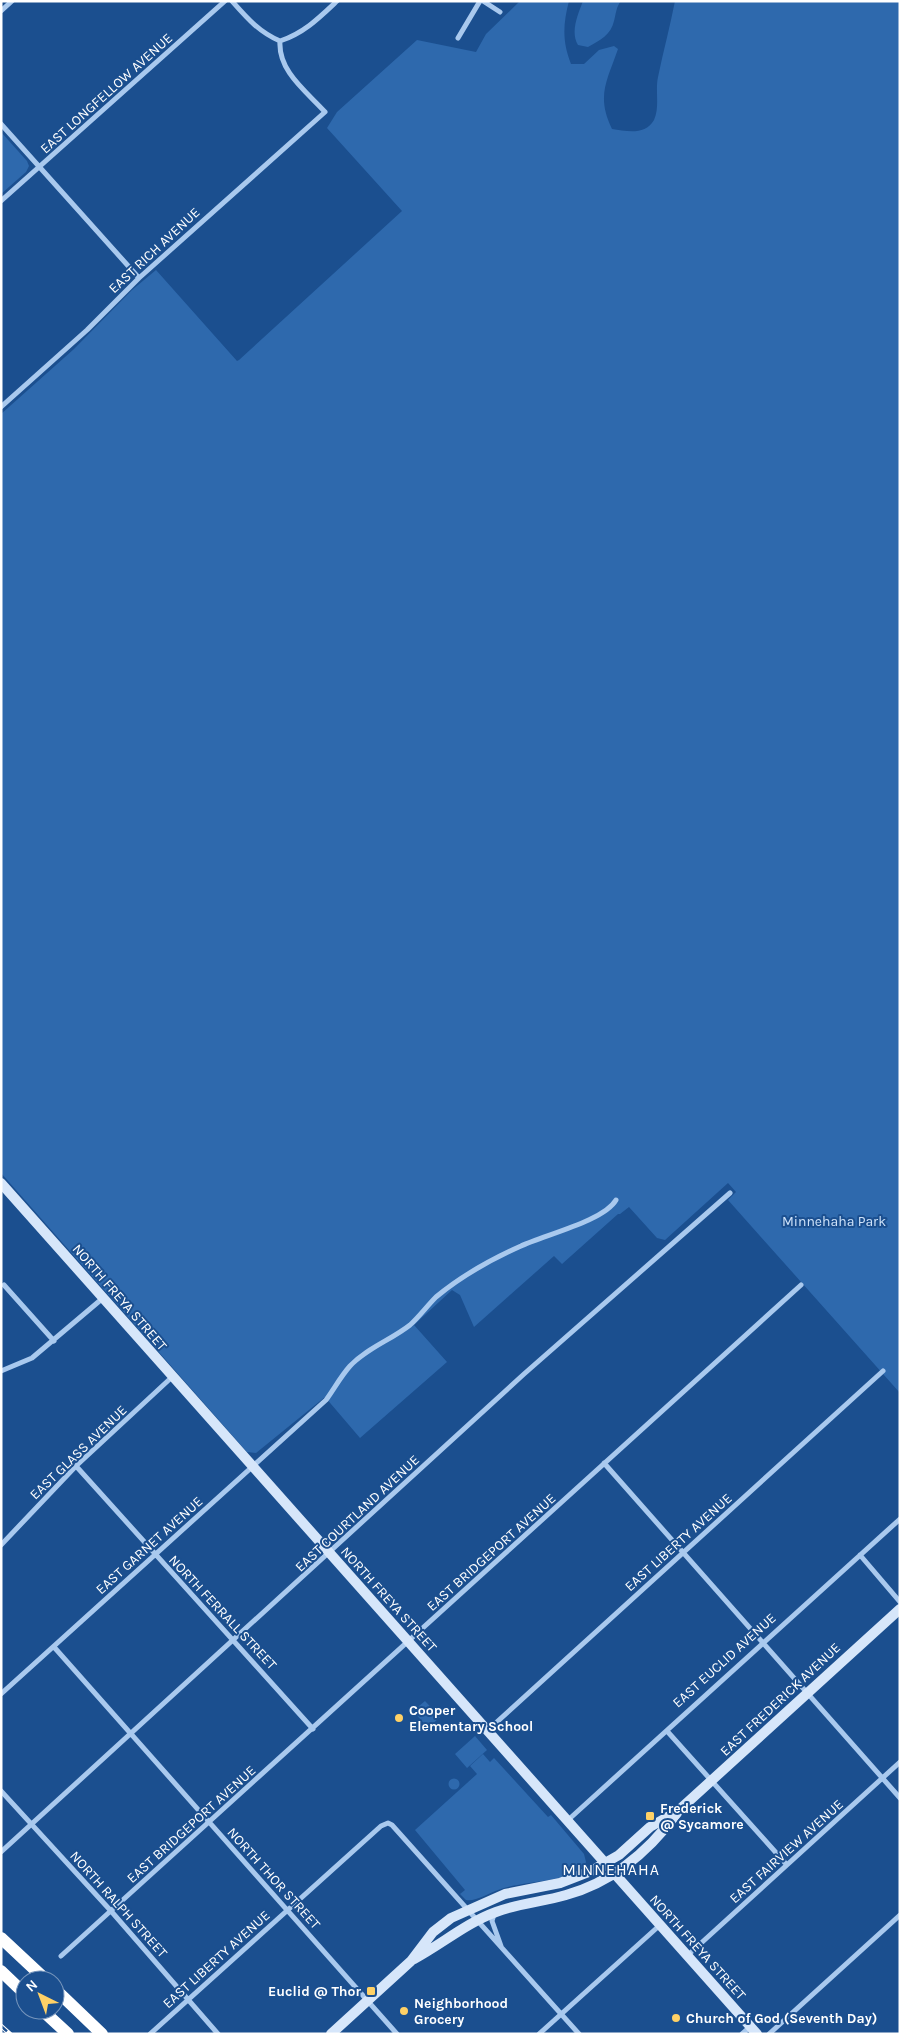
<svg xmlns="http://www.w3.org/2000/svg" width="901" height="2035" font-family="Karla,sans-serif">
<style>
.green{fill:#2e69ad}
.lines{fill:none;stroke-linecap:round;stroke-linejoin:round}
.street{stroke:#a9c9ee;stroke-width:5}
.secondary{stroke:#d6e6fa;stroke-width:10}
.highway{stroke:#fff;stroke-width:12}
.rail-casing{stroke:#fff;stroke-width:4.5}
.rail{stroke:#1b4f8f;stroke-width:2.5;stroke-dasharray:8;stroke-linecap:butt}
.poi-dot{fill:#ffd166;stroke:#1b4f8f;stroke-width:2}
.labels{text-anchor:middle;stroke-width:4;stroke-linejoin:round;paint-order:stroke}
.street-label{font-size:14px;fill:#fff;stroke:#1b4f8f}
.park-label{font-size:14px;fill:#cfe3fa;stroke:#1b4f8f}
.poi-label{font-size:14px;font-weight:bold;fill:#fff;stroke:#1b4f8f;text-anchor:start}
.quarter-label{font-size:16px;letter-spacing:1px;fill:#fff;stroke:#1b4f8f}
</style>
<rect width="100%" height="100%" fill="#1b4f8f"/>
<!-- green -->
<path class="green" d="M520,1H569C563,24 562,41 571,64H584L599,50L614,46L618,49C607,81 596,96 612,129C626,131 645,136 654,120C660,107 655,91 658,77C663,52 670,27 675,1H900V1393L728,1200L736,1192L728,1183L665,1240L657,1238L629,1207L620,1214H618L562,1264L554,1256L474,1327L460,1295L452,1290L414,1325L447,1362L360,1438L325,1397L256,1453L247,1452L1,1173V414L74,349L132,290L156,270L237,361L239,360L402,211L327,128L337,112L417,40L476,52L486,34Z
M583,1H621C616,7 616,14 614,21C611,35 600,40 588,47L578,45C570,32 578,14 583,1Z
M1,132L27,161L29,166L26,172L1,194Z
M425,1701L440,1717L428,1728L413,1711Z
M475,1736L487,1750L467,1768L455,1754Z
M483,1754L490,1762L494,1758L548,1817L551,1815L584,1854L586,1862L584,1867C560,1884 525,1880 498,1890C489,1893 475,1902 466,1900L460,1894L465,1890L415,1830L477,1774L470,1766Z
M448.5 1784a5.5 5.5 0 1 1 11 0a5.5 5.5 0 1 1-11 0Z"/>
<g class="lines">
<!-- street -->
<path class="street" d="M232,1C247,18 259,32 280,41
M483,1L500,12
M1,11L12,1
M458,38L480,1
M280,41C304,33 319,18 337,1
M1,124L139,278
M1,201L225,1
M1,407L87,330L139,278L325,112C306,91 278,71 280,41
M4,1285L54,1341
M1,1371L32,1358L103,1298
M604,1463L900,1798
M76,1466L313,1729
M1,1545L76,1466L172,1377
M860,1555L900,1602
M54,1647L397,2034
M1,1694L326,1400C334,1389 341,1376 350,1366C367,1348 391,1340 410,1325C419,1317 427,1306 436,1297C460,1277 492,1259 521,1246C544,1235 604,1221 616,1200
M488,1730L883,1371
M667,1731L787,1865
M1,1791L111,1911L218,2034
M567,1821L900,1519
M1,1852L524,1374L730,1193
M494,1914L492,1921L501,1946
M688,1955L900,1762
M61,1956L801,1285
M150,2034L381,1826L388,1823L392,1825L579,2034
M539,2034L660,1925
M742,2034L750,2027
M769,2034L900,1915"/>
<!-- secondary -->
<path class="secondary" d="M1,1183L757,2034
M414,1959C442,1944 466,1923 496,1912C519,1903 543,1902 566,1895C613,1882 649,1851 677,1813
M331,2034L411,1961L433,1932L451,1918L505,1894L560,1883L591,1871L619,1855L650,1827L678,1811L900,1609"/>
<!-- highway -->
<path class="highway" d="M1,1938L46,1980
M1,1971L25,1994
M55,1989L102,2034
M42,2010L68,2034"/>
<defs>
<path id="rail" d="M1,2026L10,2034"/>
</defs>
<!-- rail casing -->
<use href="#rail" class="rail-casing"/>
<!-- rail -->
<use href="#rail" class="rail"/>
</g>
<!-- markers -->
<g class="poi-dot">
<circle cx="399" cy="1718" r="5"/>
<rect x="645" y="1811" width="10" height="10" rx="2.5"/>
<rect x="366" y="1986" width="10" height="10" rx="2.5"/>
<circle cx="404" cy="2011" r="5"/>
<circle cx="676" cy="2018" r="5"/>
</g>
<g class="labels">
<!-- street labels -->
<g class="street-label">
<text transform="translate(106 93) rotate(-42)" y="5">EAST LONGFELLOW AVENUE</text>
<text transform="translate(154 250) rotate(-43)" y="5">EAST RICH AVENUE</text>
<text transform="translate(120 1297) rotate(49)" y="5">NORTH FREYA STREET</text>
<text transform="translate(78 1452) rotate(-44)" y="5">EAST GLASS AVENUE</text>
<text transform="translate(357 1513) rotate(-43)" y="5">EAST COURTLAND AVENUE</text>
<text transform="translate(678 1542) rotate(-42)" y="5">EAST LIBERTY AVENUE</text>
<text transform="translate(149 1545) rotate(-42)" y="5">EAST GARNET AVENUE</text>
<text transform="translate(491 1552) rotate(-42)" y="5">EAST BRIDGEPORT AVENUE</text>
<text transform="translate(389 1599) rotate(48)" y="5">NORTH FREYA STREET</text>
<text transform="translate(223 1612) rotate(47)" y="5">NORTH FERRALL STREET</text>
<text transform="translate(724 1660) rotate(-42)" y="5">EAST EUCLID AVENUE</text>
<text transform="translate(780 1699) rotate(-43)" y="5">EAST FREDERICK AVENUE</text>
<text transform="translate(191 1824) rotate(-42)" y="5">EAST BRIDGEPORT AVENUE</text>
<text transform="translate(786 1851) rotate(-42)" y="5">EAST FAIRVIEW AVENUE</text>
<text transform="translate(274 1878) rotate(48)" y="5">NORTH THOR STREET</text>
<text transform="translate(119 1904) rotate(48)" y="5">NORTH RALPH STREET</text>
<text transform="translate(698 1947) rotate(48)" y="5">NORTH FREYA STREET</text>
<text transform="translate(216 1959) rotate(-42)" y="5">EAST LIBERTY AVENUE</text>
</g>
<!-- park labels -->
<g class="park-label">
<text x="834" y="1226">Minnehaha Park</text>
</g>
<!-- poi labels -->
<g class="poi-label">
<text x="409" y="1715">Cooper<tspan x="409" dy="16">Elementary School</tspan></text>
<text x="660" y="1813">Frederick<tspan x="660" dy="16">@ Sycamore</tspan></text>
<text x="361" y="1996" text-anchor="end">Euclid @ Thor</text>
<text x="414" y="2008">Neighborhood<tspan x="414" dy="16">Grocery</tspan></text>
<text x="686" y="2023">Church of God (Seventh Day)</text>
</g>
<!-- quarter labels -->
<g class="quarter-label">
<text x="611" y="1875">MINNEHAHA</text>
</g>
</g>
<!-- border -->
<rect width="901" height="2035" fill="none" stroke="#ffffff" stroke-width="5"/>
<!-- north arrow -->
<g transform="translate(40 1995) rotate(318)"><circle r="24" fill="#1b4f8f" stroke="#7695bc"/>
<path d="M0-4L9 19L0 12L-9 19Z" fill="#ffd166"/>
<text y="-8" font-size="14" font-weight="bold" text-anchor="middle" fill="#ffffff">N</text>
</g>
</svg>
